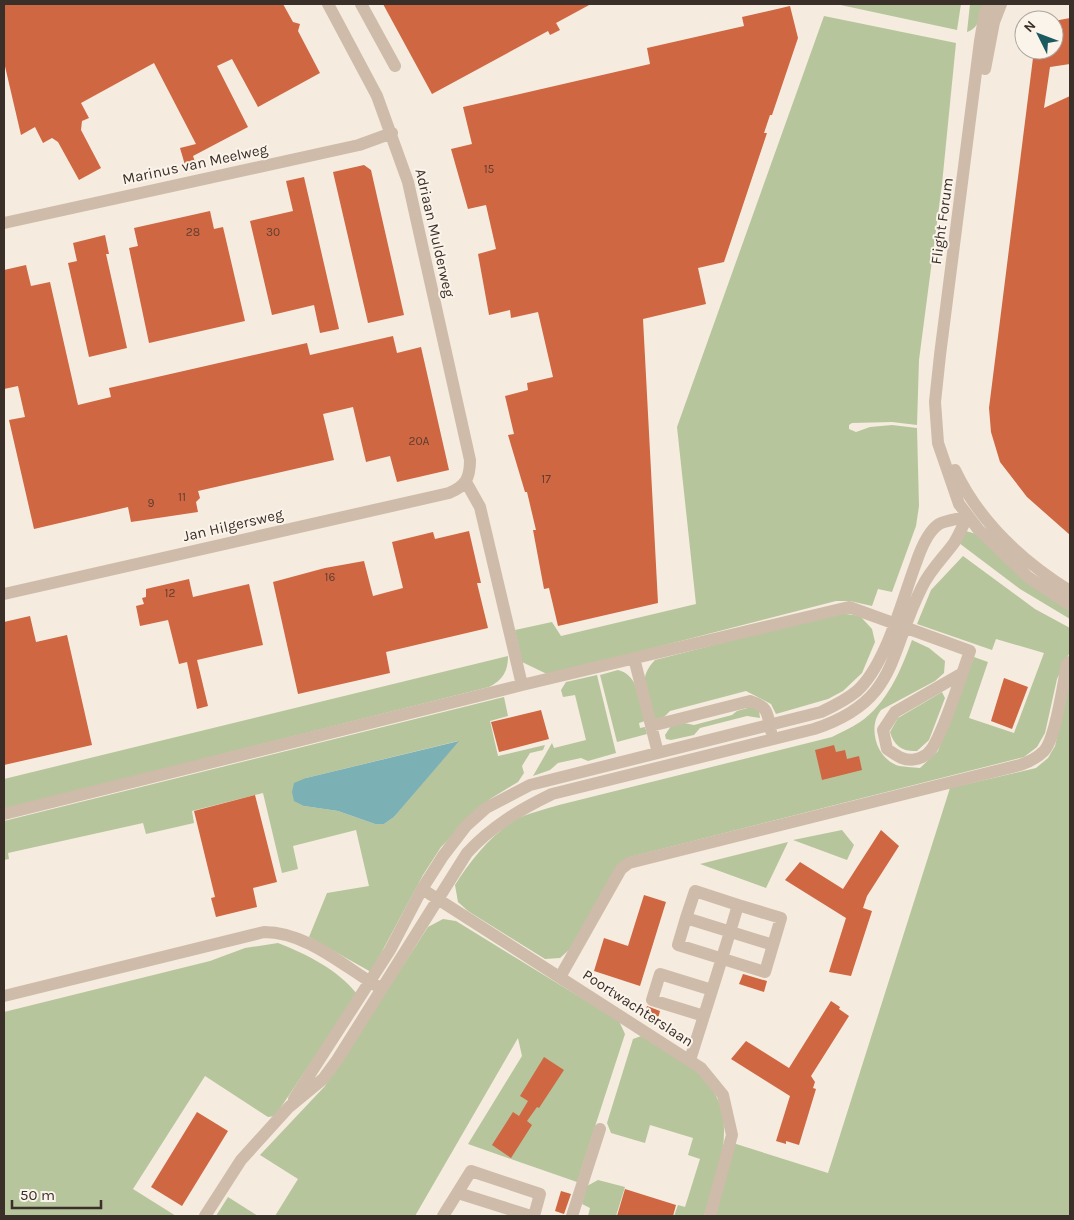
<svg xmlns="http://www.w3.org/2000/svg" width="1074" height="1220" font-family="Karla,sans-serif">
<style>
.green{fill:#b7c59d;fill-rule:evenodd}
.water{fill:#7bb0b4}
.building{fill:#cf6742}
.lines{fill:none;stroke-linecap:round;stroke-linejoin:round}
.minor{stroke:#cebba9;stroke-width:12}
.labels{text-anchor:middle;stroke-width:4;stroke-linejoin:round;paint-order:stroke}
.number-label{font-size:12px;fill:#603d2f}
.street-label{font-size:15px;fill:#3b2f29;stroke:#fbf4eb}
</style>
<rect width="100%" height="100%" fill="#f5ebde"/>
<!-- green -->
<path class="green" d="M836,4H961L957,30Z
M970,4H985C981,16 979,28 967,32Z
M824,16L956,43L942,184L919,360L917,425L892,422L852,423L849,425V429L856,432L870,427L892,425L917,428L919,506L916,526L892,592L878,589L872,606L850,601H836L549,675L522,662L515,630L552,622L561,636L696,604L677,427Z
M966,531L976,534L1070,609V619L1020,589L959,543Z
M963,556L1035,609L1070,628V652L1057,679L1045,733L1037,747L1024,757L630,857L570,949L560,958L545,959L468,911L458,902L455,885C470,861 491,835 515,820C528,813 546,809 559,805L832,737C841,732 851,728 860,722C887,704 901,670 912,640L929,648L945,661L944,673L935,681L881,710C868,726 875,756 896,765C902,767 913,767 920,768L938,751L974,657L988,662L969,718L1014,733L1044,653L996,639L992,650L917,624L931,590Z
M839,613L860,616L872,629L875,642L862,673L843,691L828,699L776,714L771,704L746,691L670,711L664,717L653,720C647,697 636,679 655,660Z
M508,656C508,671 503,680 489,687L4,809V779Z
M618,670C639,675 640,702 645,721L639,723L640,728L645,727L647,734L617,742L600,675Z
M597,675L616,753L588,761L581,758L558,763L550,770L533,776L552,743L554,748L586,740L575,695L563,697L561,690L566,682Z
M1070,680V1216H715L733,1143L828,1173L950,788L1036,768L1048,758L1055,746Z
M942,692L945,698L929,740L917,751C903,752 894,746 890,732L898,718Z
M504,697L508,716L490,721L498,756L545,745L543,750L530,753L522,766L524,773L518,782L490,799L441,847L423,875L371,972L309,937L327,893L369,886L356,830L293,846L298,869L282,873L263,793L192,811L194,823L146,834L143,823L8,853L9,859L4,860V821ZM458,741L394,817L384,824H375L338,811L304,806L306,778Z
M751,707L759,710L760,718L747,716L700,728L694,735L671,740L666,739L665,735L671,726L684,723L694,725L732,715L737,711Z
M842,830L854,845L847,860L793,840Z
M788,842L766,888L700,864Z
M443,919L456,921L619,1021L625,1034L577,1182L468,1144L522,1056L518,1038L415,1216H275L298,1179L260,1155L325,1086L428,927Z
M278,943C308,955 337,969 357,994L275,1116L268,1117L205,1076L133,1189L176,1216H4V1012L210,961L245,948Z
M644,1035C660,1046 677,1056 692,1068C745,1109 720,1164 704,1216H674L678,1205L685,1207L700,1159L688,1155L693,1138L650,1125L645,1143L611,1133L607,1123L633,1039Z
M598,1180L625,1187L616,1216H588L590,1208L582,1204L587,1186Z
M228,1197L258,1216H216Z"/>
<!-- water -->
<path class="water" d="M459,741L394,817L384,824H375L338,811L304,806L294,801L292,792L294,783L306,778Z"/>
<!-- building -->
<path class="building" d="M4,4H283L293,22L300,24L298,31L320,73L258,107L232,59L217,66L248,127L193,156L195,162L185,165L180,148L196,144L154,63L81,103L89,118L82,121L81,130L101,168L79,180L58,142L52,138L43,143L35,127L21,135L4,62Z
M383,4H591L556,23L560,30L550,35L548,31L432,94Z
M790,6L798,38L772,115H770L764,133H767L724,262L698,268L706,304L643,319L658,603L558,626L549,588L544,589L533,530H536L527,492H525L508,435L514,434L505,396L528,390L527,383L553,377L538,312L511,318L510,310L489,315L478,254L496,249L486,205L468,209L451,149L472,144L463,107L650,64L647,48L744,26L742,17Z
M1070,18V64L1050,67L1044,108L1070,96V535L1027,497L1000,462L991,432L989,408L1034,50H1054V21Z
M364,165L371,170L404,315L368,323L333,172Z
M304,177L339,329L320,333L314,305L272,315L250,221L293,211L286,181Z
M210,211L214,229L223,227L245,321L149,343L129,248L138,246L134,228Z
M105,235L109,254H106L127,348L89,357L68,263L77,261L73,243Z
M26,265L31,286L50,282L78,405L111,397L109,388L307,343L310,355L393,336L397,353L421,347L449,470L397,482L390,456L366,462L353,407L323,414L334,460L198,491L200,498L196,502L198,512L131,522L128,507L34,529L9,420L25,417L18,386L4,389V270Z
M469,531L481,583H477L488,628L386,652L390,673L298,694L273,582L325,568L364,561L373,596L403,588L392,542L433,532L435,539Z
M189,579L193,597L249,584L263,645L197,660L208,706L197,709L187,662L179,664L168,620L140,626L136,606L144,604L142,598L146,597V589Z
M30,616L36,642L67,635L92,745L4,765V622Z
M1004,678L1028,687L1012,729L991,721Z
M541,710L549,739L499,752L491,722Z
M834,745L836,752L845,750L847,759L859,756L862,770L822,780L815,750Z
M255,795L277,882L253,888L257,907L216,917L211,898L215,897L194,811Z
M881,830L899,846L867,896L863,908L872,911L851,976L829,972L846,918L785,880L800,862L843,889Z
M644,895L666,902L640,986L594,971L604,938L628,946Z
M743,974L767,981L764,992L739,984Z
M831,1001L840,1007L839,1009L849,1016L811,1076L815,1082L813,1088L816,1089L799,1145L786,1141V1144L776,1141L790,1096L731,1059L746,1041L789,1068Z
M647,1006L660,1011L657,1022L644,1018Z
M544,1057L564,1070L539,1108L537,1107L527,1121L532,1125L511,1158L492,1145L513,1112L519,1116L528,1101L520,1096Z
M197,1112L228,1131L182,1206L151,1187Z
M625,1189L676,1205L673,1216H617Z
M561,1191L571,1194L564,1214L555,1211Z"/>
<g class="lines">
<!-- minor -->
<path class="minor" d="M361,4L395,66
M989,4L985,12L980,41L940,355L935,402L938,443L959,504L978,529L1028,577L1070,605
M985,69L994,22L1001,4
M4,223L359,145L392,133
M955,470C979,521 1022,561 1070,591
M466,482L480,507L522,685
M4,594L449,493C466,486 470,478 470,460L408,182L377,96L328,4
M634,658L658,753
M651,726L750,701C769,707 767,713 771,731
M4,814L522,685L849,607L970,651C963,670 941,741 929,752C927,755 919,759 916,759C904,762 896,755 887,749L883,730L895,712L961,674
M422,889L701,1068L723,1095L732,1135L710,1216
M738,905L695,891L686,918L773,945
M686,918L678,945L765,972L781,918L738,905C723,957 706,1009 690,1060
M560,977L621,869L629,863L1020,765C1029,762 1037,758 1044,751C1056,738 1063,684 1067,664L1070,662
M4,996L264,932C306,932 342,965 377,986
M704,1016L652,1000L660,974L712,990
M294,1099L390,950L422,889L443,856L466,826L486,808L530,785L821,712C834,706 846,700 857,691C886,665 902,600 916,563C920,551 927,532 939,524C947,520 960,519 968,516
M458,1193L531,1216
M205,1216L241,1160L289,1107L323,1079L337,1060L467,853C492,826 519,810 552,794L814,729C899,701 888,654 922,587C930,570 943,558 954,543C959,535 963,525 968,516
M443,1216L471,1171L540,1194L534,1216
M572,1216L600,1129"/>
</g>
<g class="labels">
<!-- number labels -->
<g class="number-label">
<text x="489" y="173">15</text>
<text x="193" y="236">28</text>
<text x="273" y="236">30</text>
<text x="419" y="445">20A</text>
<text x="546" y="483">17</text>
<text x="182" y="501">11</text>
<text x="151" y="507">9</text>
<text x="330" y="581">16</text>
<text x="170" y="597">12</text>
</g>
<!-- street labels -->
<g class="street-label">
<text transform="translate(195 164) rotate(-12)" y="5">Marinus van Meelweg</text>
<text transform="translate(942 221) rotate(-82)" y="5">Flight Forum</text>
<text transform="translate(435 233) rotate(77)" y="5">Adriaan Mulderweg</text>
<text transform="translate(233 525) rotate(-13)" y="5">Jan Hilgersweg</text>
<text transform="translate(638 1008) rotate(33)" y="5">Poortwachterslaan</text>
</g>
</g>
<!-- border -->
<rect width="1074" height="1220" fill="none" stroke="#3b2f29" stroke-width="10"/>
<!-- north arrow -->
<g transform="translate(1039 35) rotate(312)"><circle r="24" fill="#fbf4eb" stroke="#aea59d"/>
<path d="M0-4L9 19L0 12L-9 19Z" fill="#1b5a60"/>
<text y="-8" font-size="14" font-weight="bold" text-anchor="middle" fill="#3b2f29">N</text>
</g>
<!-- scale -->
<path d="M12 1200v8h89v-8" fill="none" stroke="#3b2f29" stroke-width="2.5"/>
<text x="20" y="1200" font-size="15" fill="#3b2f29" stroke="#fbf4eb" stroke-width="4" paint-order="stroke">50 m</text>
</svg>
